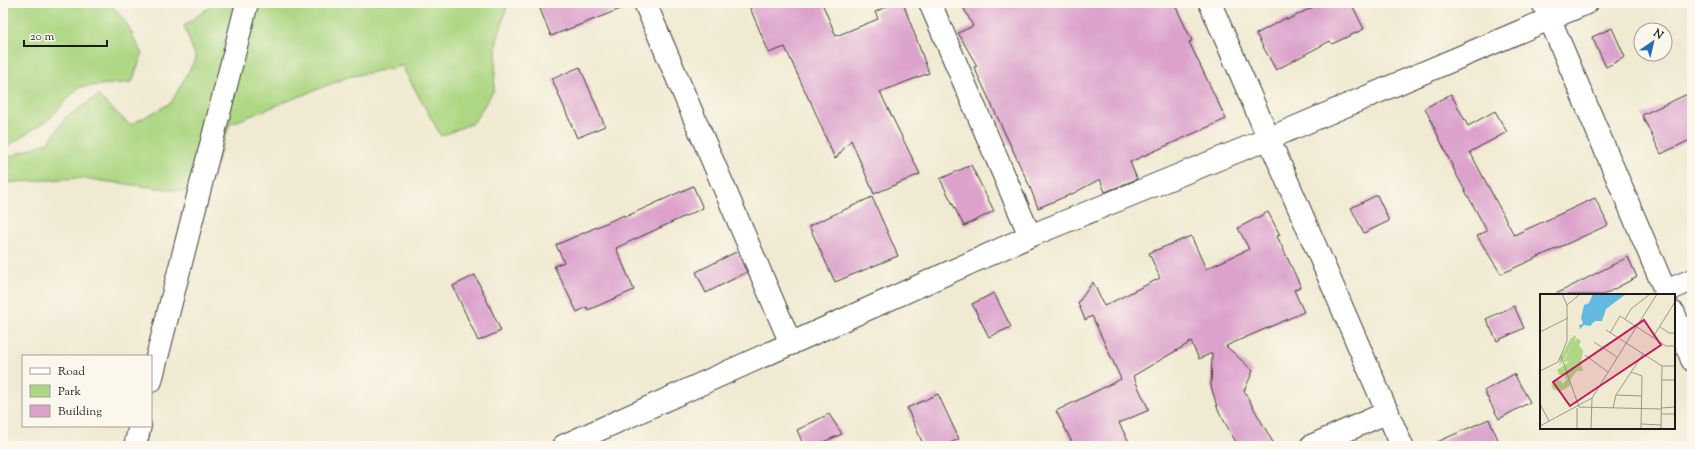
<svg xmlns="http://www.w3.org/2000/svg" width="1695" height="449" font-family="'Sorts Mill Goudy',serif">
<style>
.green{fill:#add783;stroke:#647a50}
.building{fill:#dca2cc}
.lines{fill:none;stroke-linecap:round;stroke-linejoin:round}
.minor-casing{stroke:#3c3b37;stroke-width:24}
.minor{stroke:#fff;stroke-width:22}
.inset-road{fill:none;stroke:#9b9889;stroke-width:1}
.view{fill:#c2185b;fill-opacity:0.15;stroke:#c2185b;stroke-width:2}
.inset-edge{fill:none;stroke:#1c1c1c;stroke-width:2}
</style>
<rect width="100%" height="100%" fill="#fbf7ec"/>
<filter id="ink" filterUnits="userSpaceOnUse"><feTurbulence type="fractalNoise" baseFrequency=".025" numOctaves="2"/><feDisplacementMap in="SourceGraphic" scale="8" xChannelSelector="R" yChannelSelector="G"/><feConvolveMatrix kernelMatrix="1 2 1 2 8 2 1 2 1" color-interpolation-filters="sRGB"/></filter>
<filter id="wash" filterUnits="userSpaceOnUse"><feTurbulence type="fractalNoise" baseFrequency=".012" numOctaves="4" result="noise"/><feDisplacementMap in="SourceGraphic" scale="16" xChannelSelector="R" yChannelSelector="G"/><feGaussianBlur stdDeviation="0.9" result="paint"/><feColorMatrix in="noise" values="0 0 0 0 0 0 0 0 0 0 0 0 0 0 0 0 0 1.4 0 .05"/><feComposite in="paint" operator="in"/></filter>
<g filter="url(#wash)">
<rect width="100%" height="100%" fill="#f0ead2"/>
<!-- green -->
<path class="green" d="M9,3H110L127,24L142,54L132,82L79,87L49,119L3,149V8Z
M210,3H508L497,40L494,90L473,123L441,136L402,66L348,77L230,124L205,194L79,178L3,183V159L49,142L65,118L98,96L130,125L171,103L196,58L184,26L211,6Z"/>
<g id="blocks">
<!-- building -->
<path class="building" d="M555,3H631V5L551,36L540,9Z
M748,3H822L836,36L878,19L875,12L894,3H903L929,73L880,92L920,174L874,194L851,140L835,159L810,100H809L785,47L769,53Z
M961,3H1174L1192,41L1189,42L1226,119L1130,162L1137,179L1105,192L1100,179L1074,193L1038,208L1030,187L974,67L977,66L958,33L973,26Z
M1321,3H1351L1364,29L1332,44L1330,41L1276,70L1256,34L1286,18L1287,20Z
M1612,28L1625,57L1606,67L1592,37Z
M580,67L605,126L577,138L552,79Z
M1692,92V139L1661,154L1642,115Z
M1451,94L1468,126L1495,111L1507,132L1470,152L1514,235L1595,198L1608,225L1501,274L1477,236L1487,231L1456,174L1425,108Z
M971,165L994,211L964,226L940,179Z
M693,186L703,208L616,248L634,290L588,310L587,307L577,312L554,266L564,262L556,245L624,215L625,217Z
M1377,195L1389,221L1364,233L1351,208Z
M872,197L898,256L835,282L809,226Z
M1268,212L1280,235L1277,236L1301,287L1294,290L1304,312L1226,346L1253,371L1244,391L1275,446H1238L1218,410L1211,386L1212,353L1199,359L1191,342L1133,376L1149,410L1119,423L1131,446H1074L1056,411L1121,379L1092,316L1085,320L1078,303L1093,282L1104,306L1160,278L1149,253L1191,236L1206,269L1249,249L1238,228Z
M736,252L747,272L706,293L696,272Z
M1628,257L1637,277L1603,295H1554Z
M475,275L501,331L478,341L453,286Z
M994,293L1011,327L989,337L972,304Z
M1514,306L1524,328L1497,341L1486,319Z
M1514,374L1530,402L1499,419L1484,391Z
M938,394L959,439L943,446H924L907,408Z
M829,414L842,434L814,446H804L797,430Z
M1489,419L1501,446H1428Z"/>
</g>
</g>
<g filter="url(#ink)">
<use href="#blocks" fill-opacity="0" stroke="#3c3b37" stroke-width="1"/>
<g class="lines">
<defs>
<path id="minor" d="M645,3L791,344
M930,3L1030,236
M1210,3L1402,446
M1543,3L1667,295
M1666,291L1692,280
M1674,313L1692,360
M151,381L247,3
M135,446L140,426
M563,446L1030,236L1270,138L1587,3
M1311,446L1388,412"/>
</defs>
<!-- minor casing -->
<use href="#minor" class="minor-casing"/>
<!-- minor -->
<use href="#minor" class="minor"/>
</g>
</g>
<!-- overview -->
<g transform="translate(1540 294)">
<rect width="135" height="135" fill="#f0ead2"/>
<path d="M36,41L35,48L19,72L20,64L31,44ZM37,44L41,47L39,51L43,57L41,69L43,77H37L30,86L31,91L18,99L22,90L26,87L25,81H19L17,76L30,67L23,68ZM11.5 91a5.5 5.5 0 1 1 11 0a5.5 5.5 0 1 1-11 0Z" fill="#add783"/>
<path d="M53,0H86L66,15L62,27H55L50,32L44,31L40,35L39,31L43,30L41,24L44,11L49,9Z" fill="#63bae0"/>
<path class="inset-road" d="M27,11L40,0M85,25L91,15L110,0M120,33L129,39H135M66,36L122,72H135M0,38L28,24M70,39L80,22L126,52H135M113,43L135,8M54,48L77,63M45,61L68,78M21,62L39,113L121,115M0,77L18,68L27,47V11L22,0M91,78L102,82L101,135M122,86H135M76,101L101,102M0,110L9,127M73,114L76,101L103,60M121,114L135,113M121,120H135M101,130L121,131M0,132L52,104M37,135V114M51,135L52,104L117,0M121,135L122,72"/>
<path class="view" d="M104,26L121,51L30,112L13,88Z"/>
<rect width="135" height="135" class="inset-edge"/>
</g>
<!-- margin -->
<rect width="1695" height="449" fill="none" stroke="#fbf7ec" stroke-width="16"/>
<!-- legend -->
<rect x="22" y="355" width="130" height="72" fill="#fbf7ec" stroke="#a29f99"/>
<rect x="30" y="368" width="20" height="6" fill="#ffffff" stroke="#a29f99"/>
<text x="58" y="375" font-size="12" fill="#1c1c1c">Road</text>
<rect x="30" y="385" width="20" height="12" fill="#add783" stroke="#a29f99"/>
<text x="58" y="395" font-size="12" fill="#1c1c1c">Park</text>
<rect x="30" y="405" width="20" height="12" fill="#dca2cc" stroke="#a29f99"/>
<text x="58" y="415" font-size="12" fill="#1c1c1c">Building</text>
<!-- north arrow -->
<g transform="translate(1653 42) rotate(34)"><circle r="19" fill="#fbf7ec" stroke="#a29f99"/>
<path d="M0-3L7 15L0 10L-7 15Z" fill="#1f6fb2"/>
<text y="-6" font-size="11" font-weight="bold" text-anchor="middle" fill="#1c1c1c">N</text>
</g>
<!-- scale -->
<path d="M24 40v6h83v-6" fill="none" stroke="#1c1c1c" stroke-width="2"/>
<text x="30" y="40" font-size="12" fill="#1c1c1c" stroke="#fbf7ec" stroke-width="3" paint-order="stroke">20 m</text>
</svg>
